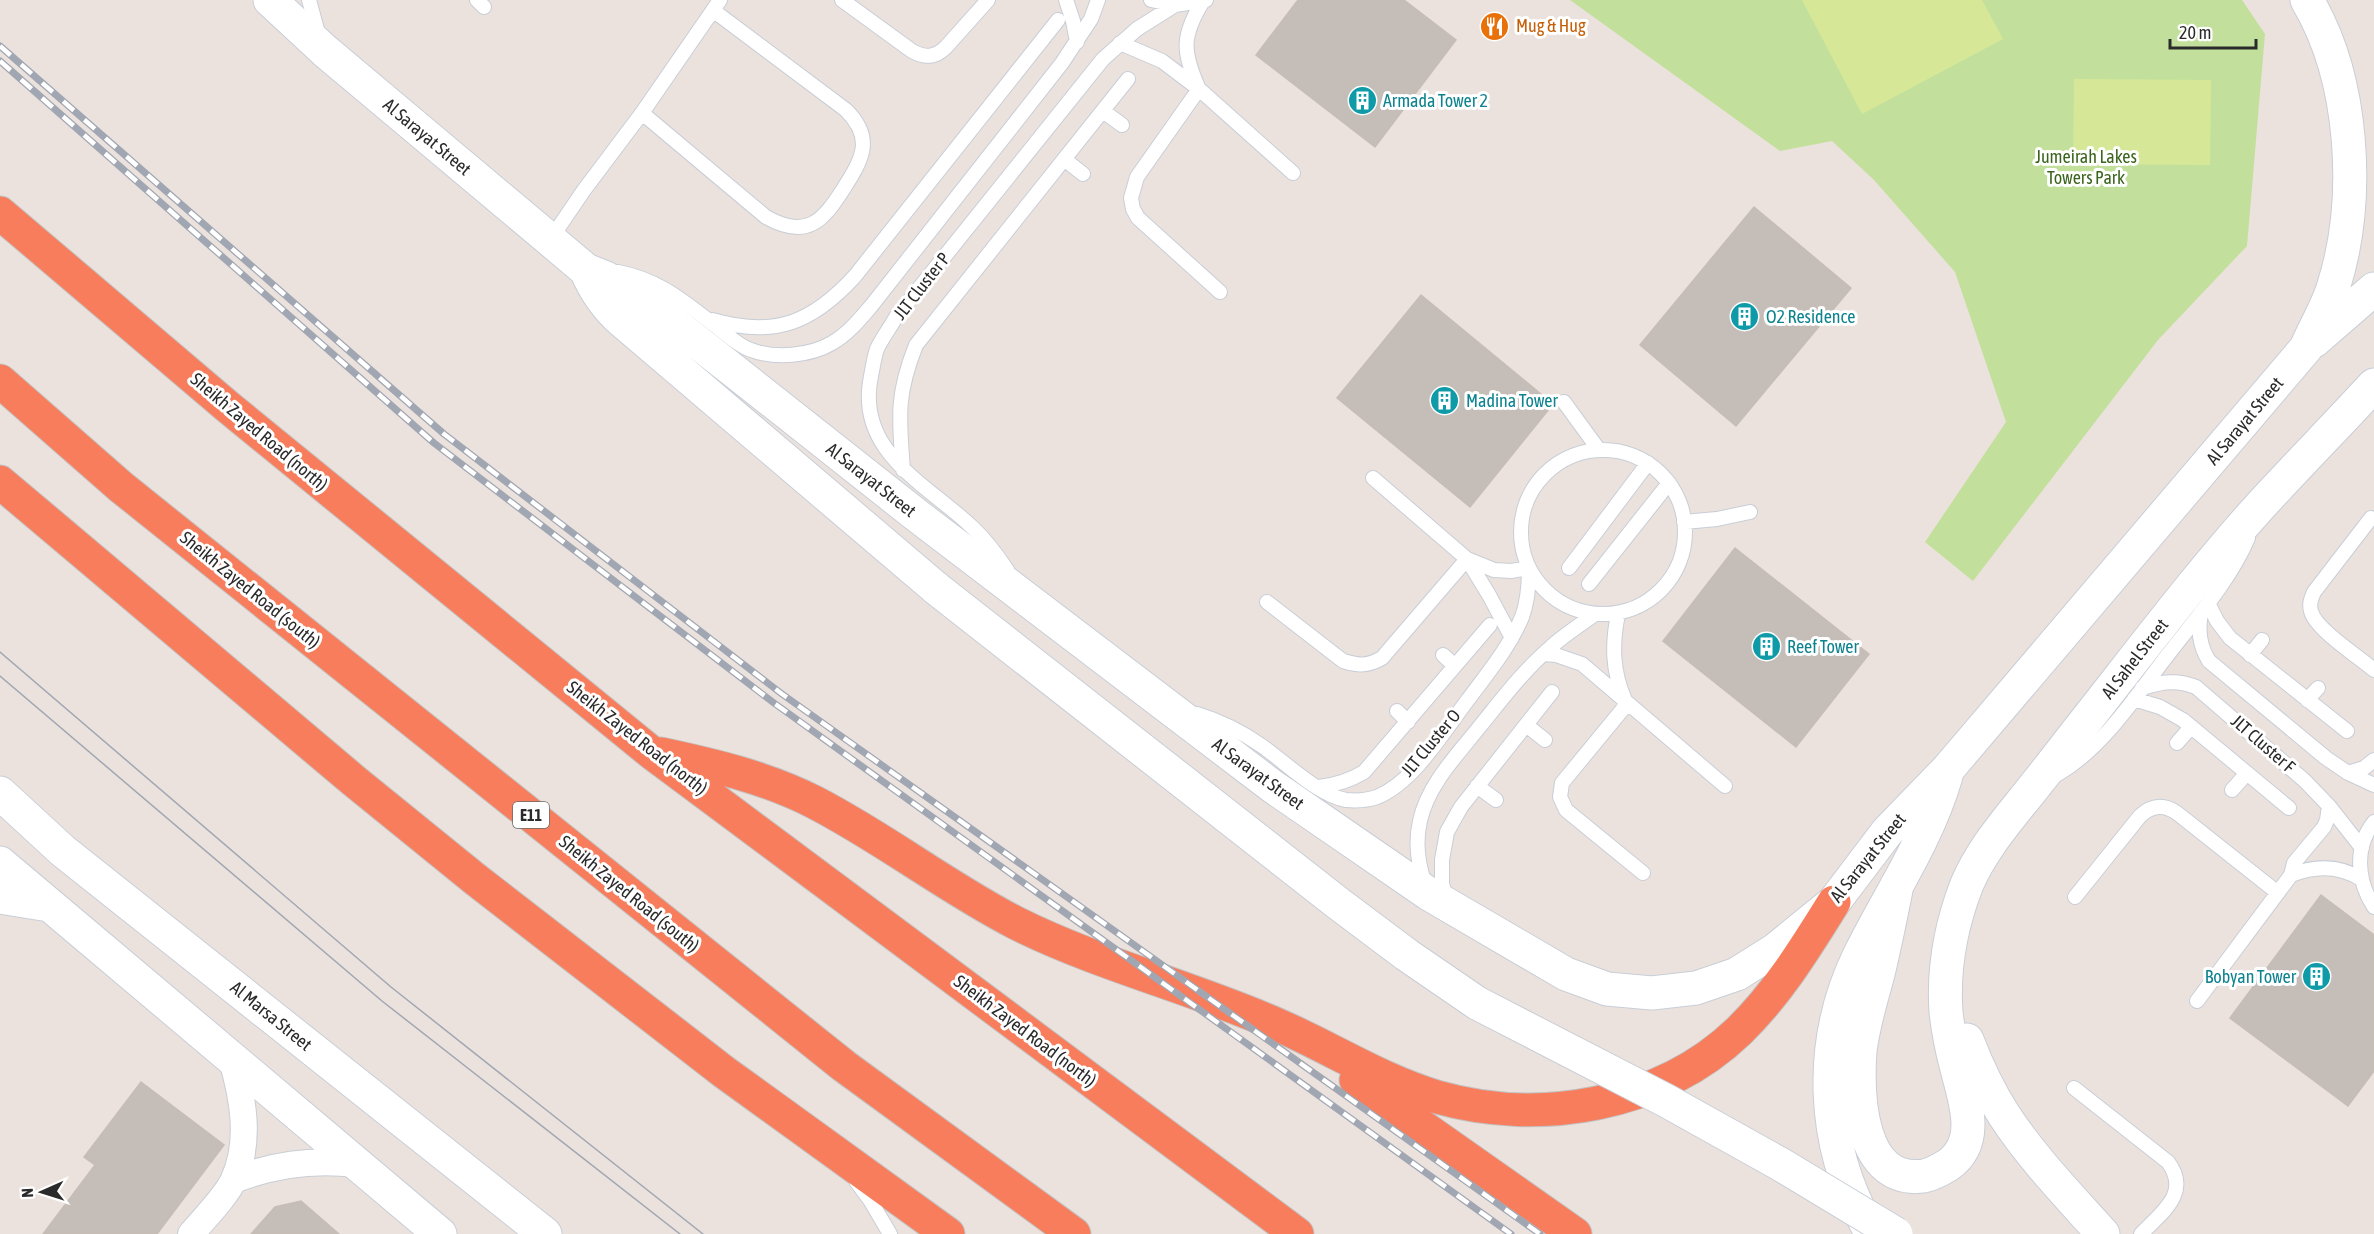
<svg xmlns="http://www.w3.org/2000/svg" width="2374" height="1234" font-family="'Asap Condensed',sans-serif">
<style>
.green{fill:#c2e09b}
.pitch{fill:#d6e798}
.building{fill:#c4bdb8;stroke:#c7bdb6;stroke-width:1.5}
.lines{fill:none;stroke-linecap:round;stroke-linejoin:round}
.service-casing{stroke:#c8ced7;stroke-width:16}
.minor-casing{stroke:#c8ced7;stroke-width:28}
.secondary-casing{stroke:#c8ced7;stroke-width:35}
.motorway-casing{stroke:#c3c3c3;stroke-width:35}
.service{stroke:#fff;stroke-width:14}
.minor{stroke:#fff;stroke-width:26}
.secondary{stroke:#fff;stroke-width:33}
.motorway{stroke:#f77d5c;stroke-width:33}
.tram{stroke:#a0a7b3;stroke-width:1.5}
.rail-casing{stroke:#a0a7b3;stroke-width:7}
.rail{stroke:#fff;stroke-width:4.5;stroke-dasharray:14;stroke-linecap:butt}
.secondary-bridge-casing{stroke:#c8ced7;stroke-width:35;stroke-linecap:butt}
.secondary-bridge{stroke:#fff;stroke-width:33}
.labels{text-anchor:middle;stroke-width:6;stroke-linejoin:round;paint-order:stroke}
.shield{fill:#fff;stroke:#6a6a6a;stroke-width:1.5}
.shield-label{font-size:16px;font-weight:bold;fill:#2a2a2a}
.food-label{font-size:18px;fill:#c56008;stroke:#fff;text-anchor:start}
.culture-label{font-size:18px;fill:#0d838f;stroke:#fff;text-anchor:start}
.street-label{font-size:18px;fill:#2a2a2a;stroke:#fff}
.park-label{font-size:18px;fill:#3b641d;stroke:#fff}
</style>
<rect width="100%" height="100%" fill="#ebe2dd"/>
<!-- green -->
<path class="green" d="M1570,0H2242L2265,34L2247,246L2158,340L1973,581L1925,542L2006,422L1955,272L1874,180L1832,141L1780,151Z"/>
<!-- pitch -->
<path class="pitch" d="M1802,0H1982L2003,39L1862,114Z
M2074,79L2211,80L2210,165L2073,164Z"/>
<!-- building -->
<path class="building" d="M1298,0H1404L1456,40L1375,147L1256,55Z
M1754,207L1851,288L1736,426L1640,345Z
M1421,295L1553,404L1470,507L1337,398Z
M1735,548L1869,654L1796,747L1663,641Z
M2321,895L2374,935V1071L2348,1106L2230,1018Z
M141,1082L224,1145L157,1234H43L95,1165L84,1157Z
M301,1201L339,1234H251L275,1207Z"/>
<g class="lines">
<defs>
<path id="service" d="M309,0L318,33
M477,0L484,7
M842,0L912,51C925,58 935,58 946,47L988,0
M1066,0L1073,21L1077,42
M1151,0L1175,5L1206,0
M1120,43L1162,61L1199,89L1293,173
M1198,87C1182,51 1182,35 1203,1
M1199,89L1137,177L1131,198L1133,209L1138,218L1220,292
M1103,111L1122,125
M642,113L766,217C807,240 823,221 844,188C863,158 874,138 846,110L714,11
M1064,159L1083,174
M550,240L584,190L642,113L720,0
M618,272C660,280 684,302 717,327C727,335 739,346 751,350C775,359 810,356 832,343C848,334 860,319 872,305L1062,63L1091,19L1098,0
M712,320C775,338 812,323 855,276L1058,20
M1564,402L1599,450
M1521 532a82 82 0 1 1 164 0a82 82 0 1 1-164 0Z
M903,470C899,418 896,395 916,345L1128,79
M2371,518L2314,592C2311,599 2309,604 2311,611C2315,629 2359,657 2374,670
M1684,522L1717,519L1750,512
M1467,559L1489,595L1512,638
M1569,568L1648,463
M1007,570C997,555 986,540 972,527C927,484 855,452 871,376C873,367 874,357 877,349C882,338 890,328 896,317L1103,59L1137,29L1175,5
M1589,584L1669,483
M1267,602L1343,661C1359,666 1368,666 1382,658L1467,559
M2208,603L2217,621L2230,638L2347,731
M2201,612C2198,630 2199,645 2209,661L2326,758L2348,773L2374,785
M1618,614C1612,644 1612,671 1625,700
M1543,654L1556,655L1582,664L1725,786
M1443,655L1455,666
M2250,655L2262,640
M2142,688C2162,682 2176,679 2196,687L2305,781L2329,806L2362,848
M2134,699L2160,707L2183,720L2289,808
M2307,700L2318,688
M1627,704L1562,783L1560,797L1566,810L1643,873
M1397,711L1408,722
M1197,714C1220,721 1242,732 1262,746C1285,762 1318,795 1346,800C1356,801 1368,800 1377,797C1414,782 1444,731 1467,701C1487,674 1509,648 1522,617C1528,601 1529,584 1529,568L1511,571L1494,570L1467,559L1373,478
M1526,725L1545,740
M2177,743L2191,727
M2348,773L2364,768L2374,760
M2058,774C2105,746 2137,694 2170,652C2198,616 2230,580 2248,538
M1477,786L1496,800
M1319,787C1336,785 1349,781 1364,772L1490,625
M2232,790L2247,773
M2374,822C2354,847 2357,881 2374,907
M2291,875C2314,866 2339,865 2361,879
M1425,884C1418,864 1415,842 1420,821C1428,784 1458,754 1481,725C1503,698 1524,670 1551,647C1564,635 1580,625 1595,614
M2075,897L2140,816C2152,805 2164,804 2177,813L2278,893
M1446,900L1442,883V860L1447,832L1461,807L1552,692
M2197,1001L2291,875L2294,863L2324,827L2327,820L2329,806
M2074,1088L2168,1162C2191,1193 2162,1212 2141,1234
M856,1181L870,1200L890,1234"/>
<path id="minor" d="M234,1180C274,1164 313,1159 356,1164
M191,1234C203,1220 228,1194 234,1179C251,1141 243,1098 232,1060"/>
<path id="secondary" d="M270,0L325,51L586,270L606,278L643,299L915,514L1272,786L1429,894L1566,974L1607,989L1652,993L1696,988L1737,974L1775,950L1834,902L1887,832L1948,769L2306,348C2315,327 2328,306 2334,285C2361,198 2354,79 2307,0
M586,270C595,291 605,306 622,321L937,589
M2314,341L2374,289
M0,793L63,851L545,1234
M0,863L440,1234
M1897,885C1891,915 1885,945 1878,974C1871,1000 1863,1025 1860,1051C1857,1094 1859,1185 1924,1176C1933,1174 1940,1170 1948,1165C1981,1142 1965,1101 1957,1069C1952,1050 1948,1031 1946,1012C1943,968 1951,925 1967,884C1980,854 2000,829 2021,803C2039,781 2056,759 2073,737C2135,659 2195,578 2262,504C2299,464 2337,425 2374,385
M0,897L49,905
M1967,1040C1977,1066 1989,1092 2004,1115C2032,1158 2069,1196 2103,1234
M1868,1227C1821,1144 1817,1043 1859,956C1888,897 1927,841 1946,776"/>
<path id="motorway" d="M0,213L228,407L652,753L1297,1234
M0,381L121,487L844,1066L1074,1234
M0,482L353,780L475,879L724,1072L948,1234
M661,754C713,765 767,778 814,802C884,838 946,887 1016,923C1100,965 1192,987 1278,1025C1331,1048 1382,1081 1437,1097C1539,1126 1661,1106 1739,1031C1778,993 1806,947 1834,902
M1356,1080L1575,1234"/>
</defs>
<!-- service casing -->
<use href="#service" class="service-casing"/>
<!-- minor casing -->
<use href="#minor" class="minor-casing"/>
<!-- secondary casing -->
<use href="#secondary" class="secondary-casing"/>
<!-- motorway casing -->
<use href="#motorway" class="motorway-casing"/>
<!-- service -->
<use href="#service" class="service"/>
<!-- minor -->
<use href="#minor" class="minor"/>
<!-- secondary -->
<use href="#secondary" class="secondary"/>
<!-- motorway -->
<use href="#motorway" class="motorway"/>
<!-- tram -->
<path class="tram" d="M0,652L391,987L703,1234
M0,676L382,1001L680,1234"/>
<defs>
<path id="rail" d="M0,46L444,434L782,694L1540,1234
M0,61L434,443L774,703L1511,1234"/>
</defs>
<!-- rail casing -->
<use href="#rail" class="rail-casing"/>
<!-- rail -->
<use href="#rail" class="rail"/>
<defs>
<path id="secondary-bridge" d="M937,589L1339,904L1407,955L1477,1003L1667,1101L1780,1164L1896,1234"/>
</defs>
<!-- secondary-bridge casing -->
<use href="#secondary-bridge" class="secondary-bridge-casing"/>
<!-- secondary-bridge -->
<use href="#secondary-bridge" class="secondary-bridge"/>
</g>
<!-- icons -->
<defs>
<symbol id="restaurant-disc" viewBox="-11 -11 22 22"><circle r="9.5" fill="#e8710a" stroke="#fff"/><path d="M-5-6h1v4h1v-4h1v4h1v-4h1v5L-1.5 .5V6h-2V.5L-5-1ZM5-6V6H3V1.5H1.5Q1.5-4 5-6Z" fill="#fff"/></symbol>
<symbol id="building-disc" viewBox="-11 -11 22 22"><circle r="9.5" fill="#0f9aa8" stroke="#fff"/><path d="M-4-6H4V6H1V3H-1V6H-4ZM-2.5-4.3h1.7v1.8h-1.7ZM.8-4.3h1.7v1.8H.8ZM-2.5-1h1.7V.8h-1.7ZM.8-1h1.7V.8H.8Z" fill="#fff"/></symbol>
</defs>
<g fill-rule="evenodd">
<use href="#restaurant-disc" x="1478" y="10" width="33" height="33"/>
<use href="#building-disc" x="1346" y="84" width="33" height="33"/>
<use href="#building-disc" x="1728" y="300" width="33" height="33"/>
<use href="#building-disc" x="1428" y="384" width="33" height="33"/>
<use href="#building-disc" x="1750" y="630" width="33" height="33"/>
<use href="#building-disc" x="2300" y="960" width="33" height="33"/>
</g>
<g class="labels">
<!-- shield labels -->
<rect class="shield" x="513" y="802" width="36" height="26" rx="4.5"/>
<g class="shield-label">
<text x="531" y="821">E11</text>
</g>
<!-- food labels -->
<g class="food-label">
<text x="1516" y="32">Mug &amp; Hug</text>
</g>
<!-- culture labels -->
<g class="culture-label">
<text x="1383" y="107">Armada Tower 2</text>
<text x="1766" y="323">O2 Residence</text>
<text x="1466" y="407">Madina Tower</text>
<text x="1787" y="653">Reef Tower</text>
<text x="2296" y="983" text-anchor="end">Bobyan Tower</text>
</g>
<!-- street labels -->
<g class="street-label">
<text transform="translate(427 137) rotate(40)" y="6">Al Sarayat Street</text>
<text transform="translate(922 286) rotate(-52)" y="6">JLT Cluster P</text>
<text transform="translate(2245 421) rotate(-50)" y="6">Al Sarayat Street</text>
<text transform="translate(259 432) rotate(40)" y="6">Sheikh Zayed Road (north)</text>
<text transform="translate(871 480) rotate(38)" y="6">Al Sarayat Street</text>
<text transform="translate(250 590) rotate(39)" y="6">Sheikh Zayed Road (south)</text>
<text transform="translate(2135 659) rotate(-52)" y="6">Al Sahel Street</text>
<text transform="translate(637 738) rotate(38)" y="6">Sheikh Zayed Road (north)</text>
<text transform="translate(1431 743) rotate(-50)" y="6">JLT Cluster O</text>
<text transform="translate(2263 744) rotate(41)" y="6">JLT Cluster F</text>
<text transform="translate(1258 774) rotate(36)" y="6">Al Sarayat Street</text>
<text transform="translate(1868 858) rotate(-51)" y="6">Al Sarayat Street</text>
<text transform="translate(629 894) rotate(39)" y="6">Sheikh Zayed Road (south)</text>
<text transform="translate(271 1016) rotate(39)" y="6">Al Marsa Street</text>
<text transform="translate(1025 1031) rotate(37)" y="6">Sheikh Zayed Road (north)</text>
</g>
<!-- park labels -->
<g class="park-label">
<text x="2086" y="163">Jumeirah Lakes<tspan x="2086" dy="21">Towers Park</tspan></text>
</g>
</g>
<!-- north arrow -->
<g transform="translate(42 1192) rotate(267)" stroke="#ffffff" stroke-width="4.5" paint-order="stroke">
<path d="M0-4.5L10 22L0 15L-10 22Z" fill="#2a2a2a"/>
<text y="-9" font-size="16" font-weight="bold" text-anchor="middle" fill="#2a2a2a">N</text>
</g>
<!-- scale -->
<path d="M2170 39v9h86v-9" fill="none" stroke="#2a2a2a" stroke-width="3"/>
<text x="2179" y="39" font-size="18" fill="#2a2a2a" stroke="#ffffff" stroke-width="4.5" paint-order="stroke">20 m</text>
</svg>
